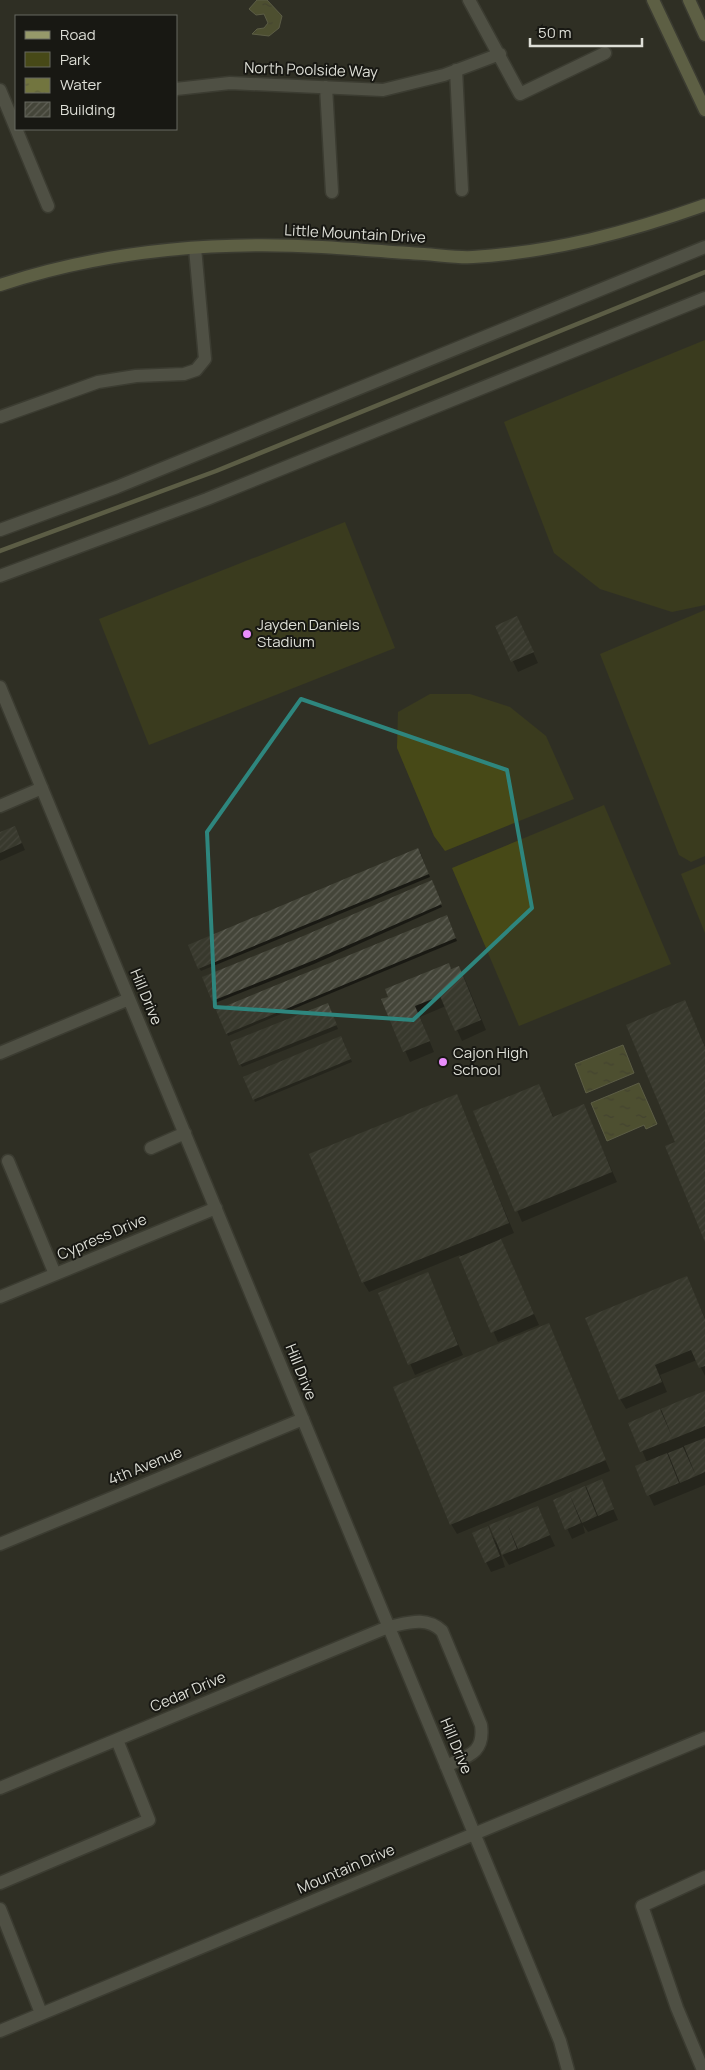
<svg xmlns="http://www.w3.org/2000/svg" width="705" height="2070" font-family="Manrope,sans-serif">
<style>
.green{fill:#474917}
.water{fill:url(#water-ripples);stroke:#92956d}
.shadow{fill:#0007}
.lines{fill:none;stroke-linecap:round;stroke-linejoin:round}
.stream{stroke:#92956d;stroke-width:4.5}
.building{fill:url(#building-hatch)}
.minor-casing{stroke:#4b4c42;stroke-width:15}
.major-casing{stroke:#4b4c42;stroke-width:15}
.minor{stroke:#77786b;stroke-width:12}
.major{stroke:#96996a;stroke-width:12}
.marked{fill:none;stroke:#2e867e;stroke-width:4;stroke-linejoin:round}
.poi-dot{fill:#ea8dfc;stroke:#181813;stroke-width:2}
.labels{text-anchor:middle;stroke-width:4;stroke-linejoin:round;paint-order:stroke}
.street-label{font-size:15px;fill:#dedfd7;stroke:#181813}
.poi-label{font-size:15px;fill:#dedfd7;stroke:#181813;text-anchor:start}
</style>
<defs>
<pattern id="water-ripples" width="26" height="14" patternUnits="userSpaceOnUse" patternTransform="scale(1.25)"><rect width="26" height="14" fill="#72753f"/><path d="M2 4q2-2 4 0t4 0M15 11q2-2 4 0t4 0" fill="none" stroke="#5d5e3f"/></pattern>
<pattern id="building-hatch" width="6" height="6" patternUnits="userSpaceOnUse" patternTransform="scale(1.25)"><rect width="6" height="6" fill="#444539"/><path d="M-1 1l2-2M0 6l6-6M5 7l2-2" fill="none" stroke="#5f5f55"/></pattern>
</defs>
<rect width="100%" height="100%" fill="#303025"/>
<!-- green -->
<path class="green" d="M705,340V605L672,612L600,589L554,553L504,422Z
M345,522L395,648L149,745L99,619Z
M705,610V856L691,862L679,855L600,654Z
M430,694H470L510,707L546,736L574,799L445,851L434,836L397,748L398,712Z
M604,805L671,964L519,1026L452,868Z
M705,864V933L681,874Z"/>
<!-- water -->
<path class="water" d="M257,0H267L282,16L279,28L269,36L252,34L257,29L264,28L268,23L264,14L256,15L249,9Z
M623,1045L634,1073L586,1093L575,1064Z
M639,1083L657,1124L646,1129L644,1125L607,1141L591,1103Z"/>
<!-- shadow -->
<path class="shadow" d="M496,626L522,627L538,663L518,672Z
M0,833L18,834L25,850L0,861Z
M420,852L430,877L201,971L199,968Z
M433,885L442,907L314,964L215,1003L213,1001L203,977Z
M448,919L457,941L228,1036L227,1033Z
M448,964L451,969L458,967L464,977L486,1030L462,1041L446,1006L420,1017L434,1052L410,1062L383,1000Z
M685,1002L705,1046V1239L677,1143Z
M329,1007L338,1029L242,1067L240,1064Z
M343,1040L352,1062L255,1102L245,1078Z
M539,1086L554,1118L583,1105L617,1182L522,1222L475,1112Z
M456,1096L514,1233L500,1239L539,1325L498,1342L460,1255L369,1292L363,1282Z
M427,1274L463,1355L415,1375L380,1294Z
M686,1277L705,1318V1376L697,1360L660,1375L667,1392L626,1409L620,1399Z
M548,1325L610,1471L457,1534L451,1524Z
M705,1392V1485L654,1506L636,1467L647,1462L630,1423Z
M601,1481L618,1520L588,1532L583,1525L585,1533L572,1539L554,1500Z
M537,1507L555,1546L509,1565L500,1551L505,1567L491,1572L486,1562L487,1528L496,1542L491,1526Z"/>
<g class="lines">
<!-- stream -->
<path class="stream" d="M0,551L216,471L705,272"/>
</g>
<!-- building -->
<path class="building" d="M517,616L534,652L511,662L495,626Z
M15,826L22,843L0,853V832Z
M418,848L429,874L198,969L188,945Z
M432,880L442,904L312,961L212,1001L202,977L301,937Z
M447,915L456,938L226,1034L216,1010Z
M449,963L451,969L459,966L481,1020L455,1031L440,996L415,1006L430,1041L403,1052L381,999L388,997L385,989Z
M685,1000L705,1047V1242L665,1146L675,1142L626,1025Z
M328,1003L337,1025L239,1065L230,1042Z
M341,1036L351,1059L253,1100L243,1077Z
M539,1084L553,1117L584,1104L612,1172L515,1212L473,1111Z
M457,1094L509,1223L362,1283L309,1154Z
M501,1239L534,1314L491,1333L459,1257Z
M428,1272L458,1345L408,1365L378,1293Z
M687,1276L705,1319V1366L699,1368L691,1350L655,1365L662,1382L619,1400L585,1318Z
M549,1323L606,1460L450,1525L393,1387Z
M705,1391V1426L673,1439L661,1409L677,1402L679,1407L677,1402Z
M660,1409L673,1439L640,1452L628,1423Z
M705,1438V1472L696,1476L684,1446Z
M683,1447L696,1476L680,1483L668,1453Z
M667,1453L679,1483L647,1496L635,1466Z
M602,1479L614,1509L598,1516L586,1486Z
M585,1486L597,1516L582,1523L569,1493Z
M569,1493L581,1523L565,1530L553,1500Z
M538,1506L550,1535L518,1549L507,1523L517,1549L502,1555L489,1525Z
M488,1526L500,1556L485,1563L472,1533Z"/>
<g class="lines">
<defs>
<path id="minor" d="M469,0L520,94L605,53
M456,70L462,190
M326,87L332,192
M176,89L230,83L383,90L444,75L500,54
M0,90L48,206
M0,417L98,382L136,376L184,374L196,370L205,359L195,248
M0,530L117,487L705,247
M0,576L207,499L705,298
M0,687L560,2041L568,2070
M0,806L42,788
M0,1053L129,999
M151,1148L185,1133
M8,1161L55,1274
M0,1297L216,1208
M0,1544L303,1419
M0,1788L388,1627C408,1623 426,1616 442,1631L481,1725C485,1753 468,1756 446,1766
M0,1883L149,1820L117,1740
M0,1909L41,2013
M0,2031L705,1738
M703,2070L677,2008L642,1906L705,1877"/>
<path id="major" d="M653,0L705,110
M689,0L705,35
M0,285C103,251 214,241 322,247C356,249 390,252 424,254C440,255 457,258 473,257C554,252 629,232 705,205"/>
</defs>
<!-- minor casing -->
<use href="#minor" class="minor-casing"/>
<!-- major casing -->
<use href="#major" class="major-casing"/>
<!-- minor -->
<use href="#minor" class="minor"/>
<!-- major -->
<use href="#major" class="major"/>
</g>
<!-- marked area -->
<path d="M0 0H705V2070H0ZM301,699L507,770L532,908L413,1020L215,1007L207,832Z" fill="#303025" fill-opacity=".55" fill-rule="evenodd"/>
<path class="marked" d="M301,699L507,770L532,908L413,1020L215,1007L207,832Z"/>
<!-- markers -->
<g class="poi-dot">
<circle cx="247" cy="634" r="5"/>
<circle cx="443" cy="1062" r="5"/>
</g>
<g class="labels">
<!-- street labels -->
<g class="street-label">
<text transform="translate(311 70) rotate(2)" y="5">North Poolside Way</text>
<text transform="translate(355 234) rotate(3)" y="5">Little Mountain Drive</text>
<text transform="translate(146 997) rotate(67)" y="5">Hill Drive</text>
<text transform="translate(102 1237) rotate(-23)" y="5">Cypress Drive</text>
<text transform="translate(301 1372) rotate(68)" y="5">Hill Drive</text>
<text transform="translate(145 1466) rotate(-22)" y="5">4th Avenue</text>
<text transform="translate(188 1692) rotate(-23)" y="5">Cedar Drive</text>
<text transform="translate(456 1746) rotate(67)" y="5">Hill Drive</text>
<text transform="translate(346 1869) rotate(-23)" y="5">Mountain Drive</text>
</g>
<!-- poi labels -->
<g class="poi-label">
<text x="257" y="630">Jayden Daniels<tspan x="257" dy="17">Stadium</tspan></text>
<text x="453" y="1058">Cajon High<tspan x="453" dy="17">School</tspan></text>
</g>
</g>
<!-- legend -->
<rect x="15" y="15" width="162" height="115" fill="#181813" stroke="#676861"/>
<rect x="25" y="31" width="25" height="8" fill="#96996a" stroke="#676861"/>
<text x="60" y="40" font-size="15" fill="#dedfd7">Road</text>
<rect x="25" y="52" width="25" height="15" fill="#474917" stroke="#676861"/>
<text x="60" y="65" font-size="15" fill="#dedfd7">Park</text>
<rect x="25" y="78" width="25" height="15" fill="url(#water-ripples)" stroke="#676861"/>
<text x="60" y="90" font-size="15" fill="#dedfd7">Water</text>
<rect x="25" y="102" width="25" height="15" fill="url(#building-hatch)" stroke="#676861"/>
<text x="60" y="115" font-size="15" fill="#dedfd7">Building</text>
<!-- scale -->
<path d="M530 38v8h112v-8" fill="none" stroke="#dedfd7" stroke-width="2.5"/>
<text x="538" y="38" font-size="15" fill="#dedfd7" stroke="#181813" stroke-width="4" paint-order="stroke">50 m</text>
</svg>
